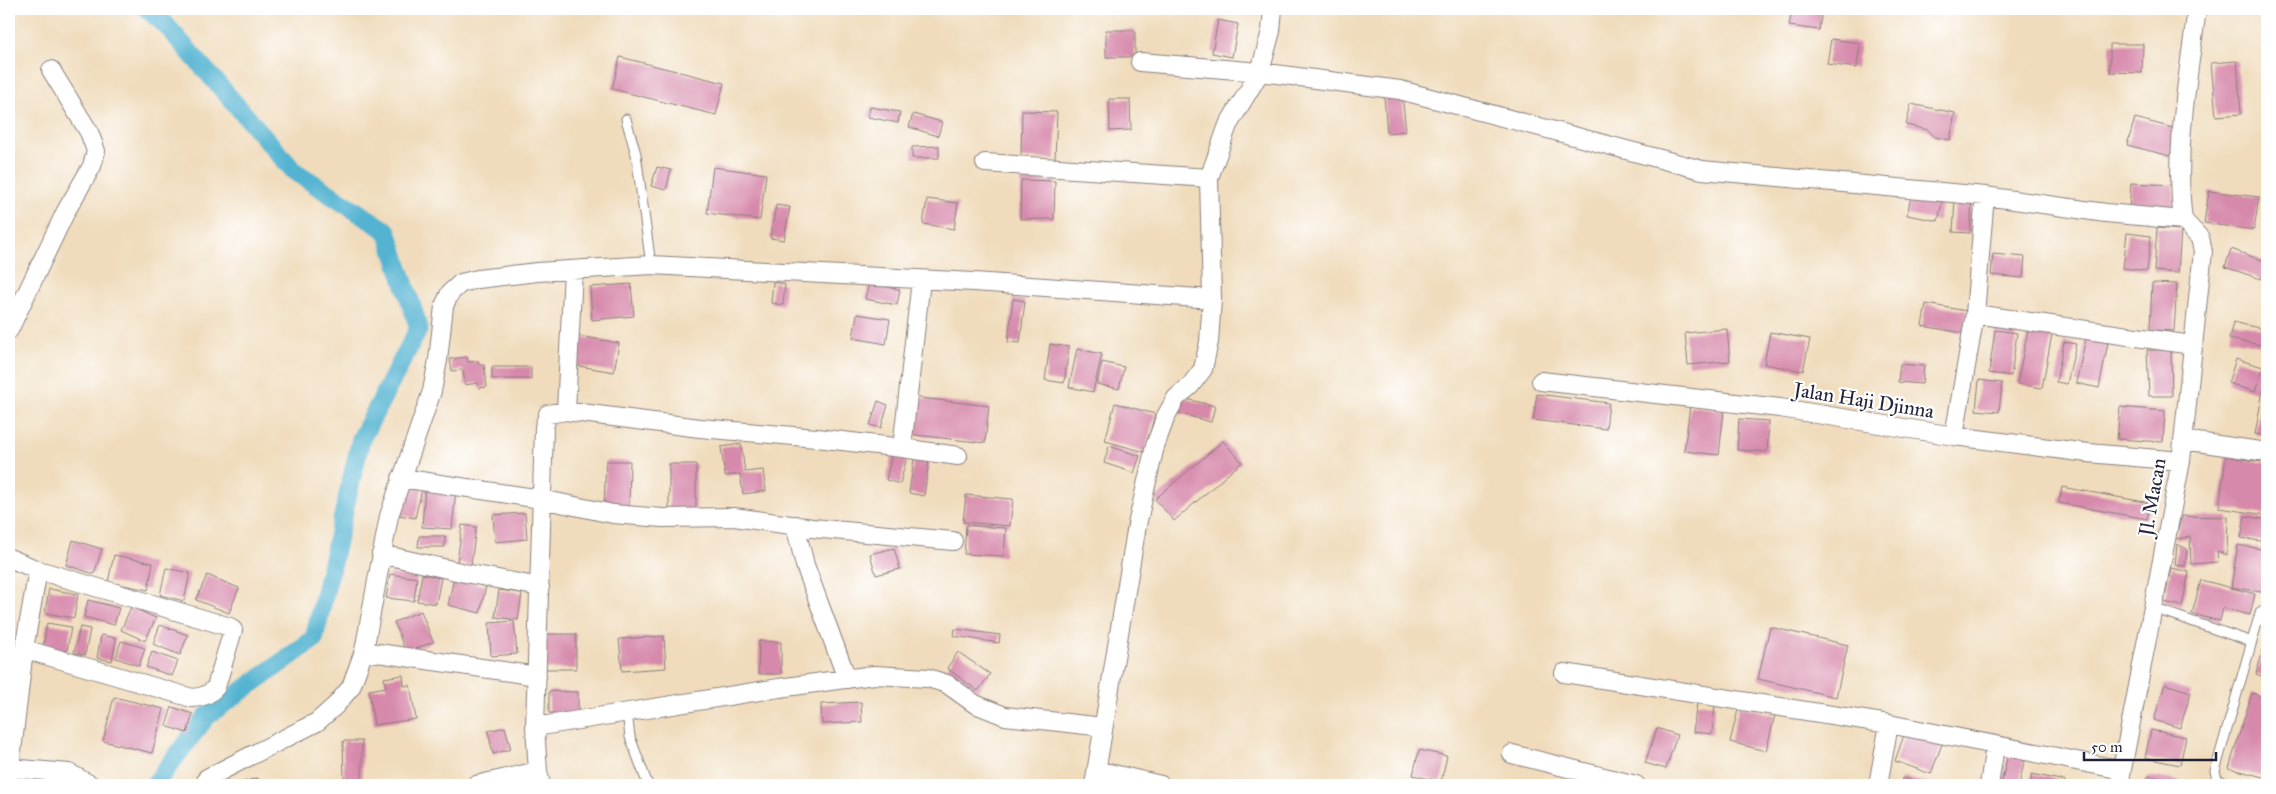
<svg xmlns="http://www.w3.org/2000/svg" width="2276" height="794" font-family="'IM FELL Great Primer',serif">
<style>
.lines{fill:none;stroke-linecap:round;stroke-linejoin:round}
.canal{stroke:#52b3d1;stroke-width:19}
.building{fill:#d789ab}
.service-casing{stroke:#897f7c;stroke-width:11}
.minor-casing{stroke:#897f7c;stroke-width:20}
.service{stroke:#fff;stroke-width:9}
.minor{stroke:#fff;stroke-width:18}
.labels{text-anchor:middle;stroke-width:4.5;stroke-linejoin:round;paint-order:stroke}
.street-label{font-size:20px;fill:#22223b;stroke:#fff}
</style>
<rect width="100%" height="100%" fill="#fff"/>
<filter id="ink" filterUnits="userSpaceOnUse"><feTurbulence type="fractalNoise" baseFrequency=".02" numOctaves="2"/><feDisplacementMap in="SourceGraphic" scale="10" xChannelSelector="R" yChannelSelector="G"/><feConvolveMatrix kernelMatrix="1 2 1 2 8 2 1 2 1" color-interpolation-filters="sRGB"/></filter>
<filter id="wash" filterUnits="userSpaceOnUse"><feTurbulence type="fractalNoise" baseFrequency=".0096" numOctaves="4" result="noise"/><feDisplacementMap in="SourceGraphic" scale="20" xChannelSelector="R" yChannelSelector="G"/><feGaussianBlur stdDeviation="1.12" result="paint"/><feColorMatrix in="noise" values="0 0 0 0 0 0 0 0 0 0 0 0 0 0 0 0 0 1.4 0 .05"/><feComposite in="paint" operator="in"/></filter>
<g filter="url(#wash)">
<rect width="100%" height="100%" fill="#f0dcbc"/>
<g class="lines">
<!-- canal -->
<path class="canal" d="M147,9L165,24L294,171L387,231L419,328L361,439L314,639L207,716L154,785"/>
</g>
<g id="blocks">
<!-- building -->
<path class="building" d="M1792,9H1822L1819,30L1789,26Z
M1218,20L1238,24L1232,57L1212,53Z
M1106,30H1135V57H1106Z
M1831,39L1860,43L1857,68L1827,64Z
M2110,44H2143L2142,73L2110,72Z
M620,57L724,83L716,115L612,89Z
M2237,61L2241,114L2216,116L2211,63Z
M1402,94L1406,131L1387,133L1384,96Z
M1109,99H1130L1131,130L1110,131Z
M1911,104L1955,113L1950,140L1935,137L1928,130L1906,125Z
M870,107L900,112L898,123L868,117Z
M1022,111L1057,112L1055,159L1021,158Z
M913,114L942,122L938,136L909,127Z
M2135,118L2177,129L2170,156L2127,145Z
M939,146V158H912V147Z
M657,167L671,170L666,190L651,186Z
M713,167L766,174L760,220L707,213Z
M1021,180L1055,181L1054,219H1020Z
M2131,183L2174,185L2173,212L2129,211Z
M2209,191L2259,197L2254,230L2204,223Z
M1911,196L1942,202L1938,221L1907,215Z
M927,199L958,203L954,229L923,224Z
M1955,200L1972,201L1970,233L1953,232Z
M776,205L790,207L784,240L770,238Z
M2157,228L2181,230L2178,273L2154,271Z
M2127,233L2151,236L2147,271L2123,268Z
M2231,249L2267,262L2261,279L2225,267Z
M1993,254L2025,257L2023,278L1991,275Z
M773,282L785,284L783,305L771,303Z
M869,283L900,290L897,305L865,299Z
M2152,283L2177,284L2174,331L2150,330Z
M631,284L634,316L592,320L590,287Z
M1013,299L1025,301L1020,343L1008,342Z
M1926,304L1967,311L1964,333L1922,326Z
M857,314L890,319L886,344L853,338Z
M2233,322L2263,329L2260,345L2229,339Z
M1727,329L1730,361L1688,365L1685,333Z
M1995,330L2017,333L2011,376L1989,373Z
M2028,330L2052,334L2042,388L2017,384Z
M1770,332L1810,339L1803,371L1764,364Z
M578,336L619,343L614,372L573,365Z
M2086,338L2108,343L2099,388L2076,383Z
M2064,342L2076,344L2067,384L2056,382Z
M1050,344L1069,347L1064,383L1045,380Z
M1077,349L1102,354L1093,392L1069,387Z
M2147,350H2171L2172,396H2149Z
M467,357L468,362L478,361L479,365H484L487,387L479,388L478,383L465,385L463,370L452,371L450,359Z
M2236,359L2263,367L2255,392L2228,383Z
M1102,362L1124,367L1119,389L1097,384Z
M1900,364L1924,366L1922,384L1898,382Z
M492,367H531V379H492Z
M1979,380L2002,383L1999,412L1976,410Z
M2263,390L2267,391V436L2255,434Z
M1537,394L1609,403L1606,429L1533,420Z
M912,397L989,406L985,443L907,434Z
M1182,398L1215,406L1211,422L1178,413Z
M878,401L888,405L881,428L870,425Z
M1115,403L1155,414L1145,452L1105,441Z
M1690,406L1724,410L1719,455L1684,451Z
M2120,407L2165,411L2163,442L2117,439Z
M1739,419L1769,421L1767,452L1737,450Z
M1223,441L1242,462L1174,521L1155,499Z
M741,444L745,472L763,470L766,491L743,494L740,474L725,476L721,447Z
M1109,446L1140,456L1134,473L1104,463Z
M893,449L908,453L900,484L886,480Z
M2226,456L2267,463V515L2219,508Z
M914,459L929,461L924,496L909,493Z
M606,461H630L629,506L604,505Z
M669,464H696V509H669Z
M407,481L423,485L415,518L399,515Z
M425,487L456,490L452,529L422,527Z
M2062,487L2150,503L2147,519L2059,503Z
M966,495L1013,499L1010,526L963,522Z
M525,513L527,539L495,542L493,515Z
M2182,516L2228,517L2227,555L2217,551L2218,562L2191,564L2190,537L2175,539Z
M2245,516L2267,520V542L2241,538Z
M462,525L476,527L471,565L457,563Z
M966,525L1006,528L1004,556L964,554Z
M419,536H445V547H418Z
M73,540L102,549L94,574L66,565Z
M2177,544L2187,549L2185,566L2175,565Z
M2238,545L2267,550V593L2231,587Z
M894,548L900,569L876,575L870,554Z
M114,555L153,563L148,590L108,582Z
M166,568L190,573L184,601L160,595Z
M2171,568L2189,572L2182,606L2164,602Z
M390,574L417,578L414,601L386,598Z
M422,574L441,578L436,604L417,601Z
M207,575L239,588L229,613L196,600Z
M454,578L486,586L480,613L448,605Z
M2201,580L2255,594L2250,615L2223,608L2220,621L2192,614Z
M49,589L78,594L74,618L45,613Z
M499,590L522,593L518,620L495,617Z
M88,600L119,608L114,625L84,617Z
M131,607L156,618L145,641L121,630Z
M421,611L433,642L406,652L394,622Z
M514,621L517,654L491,656L489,623Z
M47,623L71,627L67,651L43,648Z
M160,625L188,635L180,655L153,644Z
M80,627L90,629L85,655L74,653Z
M1770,627L1848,645L1836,697L1758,679Z
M955,629L1000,635L999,643L954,636Z
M544,634H576V669H544Z
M101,635L116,638L112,661L97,658Z
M664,636L666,668L622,671L619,639Z
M2267,637V678L2256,674Z
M121,641L145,648L139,666L116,658Z
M759,641L781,642V674H758Z
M152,652L178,661L172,676L146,667Z
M958,652L990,674L978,691L947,668Z
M403,675L404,686L410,685L416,719L374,725L369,690L386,687L384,678Z
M2165,684L2191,692L2180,728L2154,720Z
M549,691L578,692V713H549Z
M2252,693L2267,698V778L2229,768Z
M114,697L164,709L152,753L103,741Z
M861,702L862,722L822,724L821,704Z
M1697,703L1715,705L1712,734L1693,732Z
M1739,706L1775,715L1766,751L1730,742Z
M172,707L193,714L187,733L166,726Z
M505,727L511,749L493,754L488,731Z
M1657,728L1677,735L1666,769L1645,763Z
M2151,730L2186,737L2180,765L2145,758Z
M1905,732L1942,744L1931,774L1895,761Z
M343,741H362V780H344Z
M1419,750L1447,756L1441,782L1413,775Z
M2008,754L2025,758L2019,785H2001Z
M2032,774L2065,781L2064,785H2030Z
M2148,776L2190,783V785H2146Z
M258,778L259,785H231Z
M1902,778L1934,784V785H1901Z"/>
</g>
</g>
<g filter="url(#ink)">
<use href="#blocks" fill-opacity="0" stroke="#897f7c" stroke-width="1"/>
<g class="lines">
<defs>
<path id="service" d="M626,119L636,154L651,265
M2153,608L2252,642
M627,712L630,737L648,785
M2229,785L2217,779L2215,771L2260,613L2267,609"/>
<path id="minor" d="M1140,62L1260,72L1400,90L1702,170L1985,196L2106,213L2183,220
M985,163L1209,178
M2183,220C2174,151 2188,78 2197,9
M1975,314L1985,196
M9,330L66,211L92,166L96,151L89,132L51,70
M1541,381L1780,408L1954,436L2088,453L2181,461
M566,411L573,270
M1954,436L1975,314L2192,345
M2183,440L2267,452
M902,448L958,456
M401,478L541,499L613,514L662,518L734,517L812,528L953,541
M795,525L805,565L847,679
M381,554L465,573L540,587
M9,558L38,570L230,627L233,630L216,687C209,695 203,697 192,698L24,649
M364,651L537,676
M1564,673L1889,724
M535,727L544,427L548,414L566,411L700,428L817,438L902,448L921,280
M1512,754L1636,785
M9,768L69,773L91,785
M1096,770L1161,785
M538,771L535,727L779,688L874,675L928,678L947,684L975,704L1005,716L1103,727
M9,777L24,649L38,570
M205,785L207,778L317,722L336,705L351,687L364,651L389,516L432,391L438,360L444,306L450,293L461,283L478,279L537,272L651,265L974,282L1212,299L1209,178L1228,125L1260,72L1271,31L1273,9
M476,785L538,771L541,785
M1094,785L1137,525L1155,446L1166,416L1176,398L1190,386L1203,369L1209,342L1212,299
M1878,785L1889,724L2122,770
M1989,785L1995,746
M2119,785L2181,461L2203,251L2200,238L2183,220"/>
</defs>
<!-- service casing -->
<use href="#service" class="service-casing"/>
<!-- minor casing -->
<use href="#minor" class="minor-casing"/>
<!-- service -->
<use href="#service" class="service"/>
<!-- minor -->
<use href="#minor" class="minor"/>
</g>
</g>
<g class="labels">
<!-- street labels -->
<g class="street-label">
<text transform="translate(1864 400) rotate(9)" y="7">Jalan Haji Djinna</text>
<text transform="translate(2152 497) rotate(-80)" y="7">Jl. Macan</text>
</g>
</g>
<!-- margin -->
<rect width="2276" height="794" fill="none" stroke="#fff" stroke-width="30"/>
<!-- scale -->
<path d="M2084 752v8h132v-8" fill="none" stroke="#22223b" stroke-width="2.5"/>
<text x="2091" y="752" font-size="15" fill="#22223b" stroke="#ffffff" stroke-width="4" paint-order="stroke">50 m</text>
</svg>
